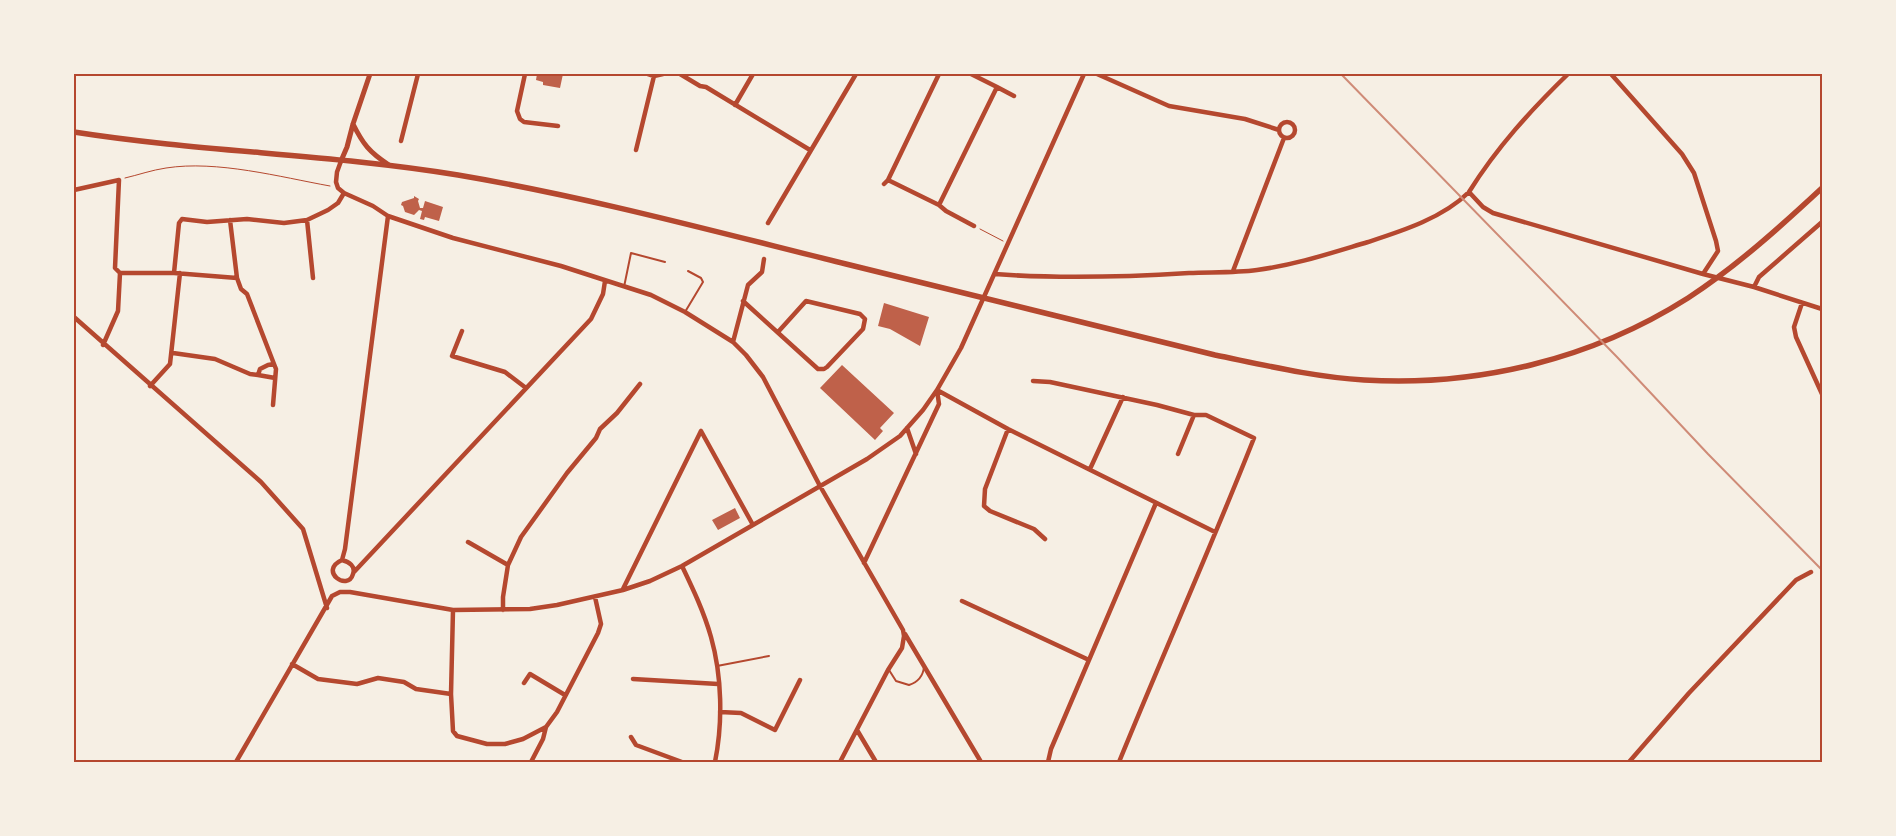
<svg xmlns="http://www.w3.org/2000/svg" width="1896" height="836" font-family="'Fira Sans',sans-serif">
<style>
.building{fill:#bf614a}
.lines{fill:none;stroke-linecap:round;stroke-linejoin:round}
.path{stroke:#b5482f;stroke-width:1}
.service{stroke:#b5482f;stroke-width:2}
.minor{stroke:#b5482f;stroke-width:4.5}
.tertiary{stroke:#b5482f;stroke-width:5}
.secondary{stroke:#b5482f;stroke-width:5.5}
.rail{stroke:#cf8b77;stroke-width:2}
.neatline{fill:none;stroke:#b5482f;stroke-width:2}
</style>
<rect width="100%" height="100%" fill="#f6efe4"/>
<!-- building -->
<path class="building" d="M537,74H563L560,88L543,85V82L536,80Z
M414,196L419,199L418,201L420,208H423L425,201L443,207L439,221L425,217L424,220L420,219L422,211L419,210L414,215L405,212L403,206L401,205L402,202L414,198Z
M884,303L929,317L920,346L890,329L878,326Z
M842,365L894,413L880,428L883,431L875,440L820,388Z
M735,508L740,518L718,530L712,520Z"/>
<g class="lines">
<!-- path -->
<path class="path" d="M125,178C138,175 152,170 166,168C217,160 280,177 330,186
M980,229L1003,241"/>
<!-- service -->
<path class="service" d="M624,287L631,253L665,262
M685,312L703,282L701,278L688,271
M717,666L769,656
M889,670L896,681L909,685C918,682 923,677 924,667"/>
<!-- minor -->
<path class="minor" d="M525,74L517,111L520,119L524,122L558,126
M648,74L654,76L663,74
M680,74L700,86L706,87L810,150
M1097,74L1169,106L1245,119L1279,130
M1611,74L1682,154L1694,173L1716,241L1718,251L1703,274
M997,87L1014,96
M735,105L753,74
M1279 130a8 8 0 1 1 16 0a8 8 0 1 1-16 0Z
M401,141L418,74
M636,150L654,76
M341,161L337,172L336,182L338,188L344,193L373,206L388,216L453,238L561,266L651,295L685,312L733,342L746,355L763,377L820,486L903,630L904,636L902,648L888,670L840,762
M888,180L939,205L946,211L974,226
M884,184L888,180L939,74
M74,190L119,180L115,268L120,273H174L237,278L230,220
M1469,192L1483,207L1493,213L1703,274L1754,287L1822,309
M939,205L997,87L971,74
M307,220L313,278
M768,223L856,74
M1233,271L1284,138
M174,273L179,223L182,219L207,222L247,219L284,223L307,220L328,210L338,203L344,193
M995,274C1059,279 1125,277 1189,273C1211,272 1235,273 1257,270C1295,265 1331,253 1368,242C1402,231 1443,218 1469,192C1497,147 1531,110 1568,74
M1754,287L1759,277L1822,222
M743,301L818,369H824L827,367L863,329L865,319L860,314L806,301L778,332
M1802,303L1794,327L1796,337L1822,394
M74,317L261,482L303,529L327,608
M462,331L452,356L505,372L526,388
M733,342L748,285L762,272L764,259
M103,345L118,311L120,273
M173,353L215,359L250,374L258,375L260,369L268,365L274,364L247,294L241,289L237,278
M258,375L275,378
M1033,381L1050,382L1157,405L1194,415H1206L1254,438C1211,547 1163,654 1119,762
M150,386L170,364L180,273
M937,390L1008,429L1215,532
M273,405L276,369L274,364
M907,428L916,454
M1008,429L985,489L984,506L990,511L1034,529L1045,539
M701,431L753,525
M1178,454L1194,415
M1090,469L1123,397
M468,542L508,565
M342,560C349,562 356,566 353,574C348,592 318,571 342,560L345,549L388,216
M864,563L939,404L937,390
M682,566C693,589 704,612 711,637C722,676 723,722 715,762
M354,572L591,319L603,294L605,281
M623,589L701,431
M962,601L1089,660
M453,610L451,694L453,731L457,736L487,744H505L523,739L546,727L557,712L598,633L601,624L595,597
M503,610V597L508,565L521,537L567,473L596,438L600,429L617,413L640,384
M905,634L981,762
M292,664L318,679L357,684L378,678L404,682L416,689L451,694
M633,679L718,684
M524,683L530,674L565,695
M720,712L741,713L775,730L800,680
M857,730L876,762
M631,737L636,745L682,762
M236,762L332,596L340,592H350L453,610L530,609L557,605L623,590L650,581L682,566L867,459L900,436L923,410L937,390L961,348L1084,74
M531,762L543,739L546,727
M1048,762L1051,749L1156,503
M1629,762L1689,693L1796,580L1811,572"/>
<!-- tertiary -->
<path class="tertiary" d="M353,124C363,144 369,152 389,165
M341,161L347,147L353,124L370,74"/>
<!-- secondary -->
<path class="secondary" d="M74,132C201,152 330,154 458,175C588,197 717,232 846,264C969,294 1092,325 1215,355C1264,365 1314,377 1364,380C1478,387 1592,359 1688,298C1737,266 1780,227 1822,188"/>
<!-- rail -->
<path class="rail" d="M1341,74L1617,357L1708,454L1822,570"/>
</g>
<!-- border -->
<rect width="1896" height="836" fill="none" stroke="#f6efe4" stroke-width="150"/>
<rect x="75" y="75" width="1746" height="686" class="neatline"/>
</svg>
